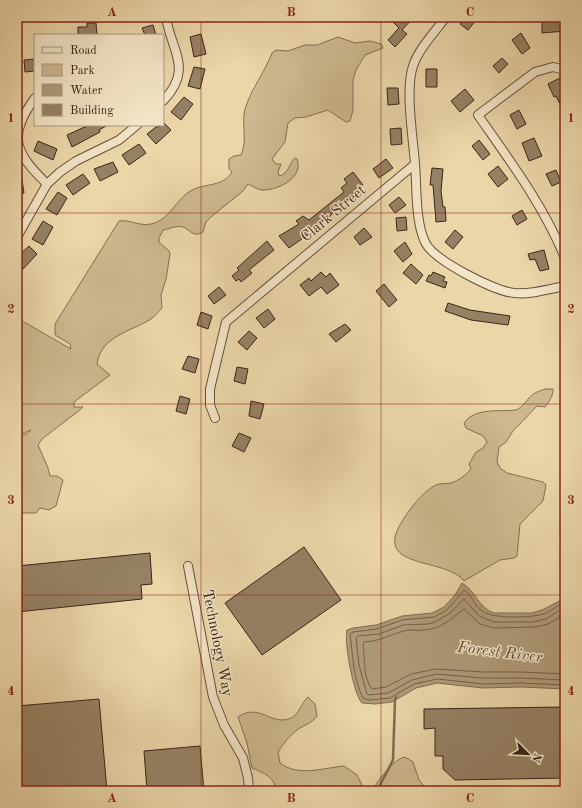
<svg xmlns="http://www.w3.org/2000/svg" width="582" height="808" font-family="'Old Standard TT',serif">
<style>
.green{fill:#cdb890;stroke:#846e55}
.water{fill:#af9a78;stroke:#806b52}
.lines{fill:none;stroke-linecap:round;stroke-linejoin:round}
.shore{stroke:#746049;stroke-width:1}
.stream{stroke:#806b52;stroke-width:2.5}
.building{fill:#968164;stroke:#3a251a}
.street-casing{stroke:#66513e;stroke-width:10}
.street{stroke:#f2e4c6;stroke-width:8}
.grid{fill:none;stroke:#8f2418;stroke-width:1;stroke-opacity:0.55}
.labels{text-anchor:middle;stroke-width:3;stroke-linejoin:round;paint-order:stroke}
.street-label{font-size:15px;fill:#3a251a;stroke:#f2e4c6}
.water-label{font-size:16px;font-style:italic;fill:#5d4836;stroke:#f2e4c6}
.neatline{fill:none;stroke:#8f2418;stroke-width:1.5}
.grid-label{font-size:13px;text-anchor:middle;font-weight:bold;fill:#8f2418}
</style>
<rect width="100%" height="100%" fill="#ebd6a8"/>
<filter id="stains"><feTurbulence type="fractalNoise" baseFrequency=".005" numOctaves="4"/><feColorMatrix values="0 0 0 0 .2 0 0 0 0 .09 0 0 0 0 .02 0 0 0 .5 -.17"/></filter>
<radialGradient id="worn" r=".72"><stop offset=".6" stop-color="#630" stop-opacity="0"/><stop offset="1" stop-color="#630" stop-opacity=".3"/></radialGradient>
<!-- green -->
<path class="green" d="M338,37L355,43L370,41L381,44L383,48L365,55L356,70L353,80V110L350,121L346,122L328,110L306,117L295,118L288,123L285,142L272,159L276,164H281L278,172L279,176C289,174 289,163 295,158L297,159C304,178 278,190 263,190C257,190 253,186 248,184L243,191L211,217L206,222L203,232C193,238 191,230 183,227C177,225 169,229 163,230L159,238V242L169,251L170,254L166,279L161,295L162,308C158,311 156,316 151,319C130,332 101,336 97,364L110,375L74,402V407H83L81,409L42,439L38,445L48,468L50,476H57L63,480L56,506L49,510L40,508L36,513H17V437L27,434L31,430L17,436V318L71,349L70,344L55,335V324L119,221C131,219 140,228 155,223C171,217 177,198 192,190C206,183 223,187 232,172L229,169V159L234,156L241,155C248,140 241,124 245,109C251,89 265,72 272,53L276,50L288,51L305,45H317Z
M546,389H553C554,395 548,403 545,407L537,406L513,431L506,442L499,447L497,462L500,468L507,473L543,482L546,485L543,501L520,524L517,556L514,558L500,560L464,581C446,557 373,570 401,523C409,510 422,492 436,485C441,483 446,484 451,483C458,481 466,475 471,469L469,464L476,452L483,448L487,442L483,436L466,428L464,423C475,407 500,412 516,410C529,404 525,394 546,389Z
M308,697L315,704L317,716C312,723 304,725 297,730C289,736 283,744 278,752L280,763C298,777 323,768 344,766L357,775L365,791H276C275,777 264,773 252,768L247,743L238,717C259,702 272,727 291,718C299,715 301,703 308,697Z
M405,757L413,762L419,780L427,789L424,791H377L375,786C381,777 394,759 405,757Z"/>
<!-- water -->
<path class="water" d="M462,583C476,591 478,608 494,613H532L542,610L565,598V689L521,687L483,688L437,683L416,688L392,702L375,704L362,703C353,693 344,642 347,630L353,628L376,625L402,616L432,613L444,607L455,595Z"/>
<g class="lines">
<!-- shore -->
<path class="shore" d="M565,602C557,605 551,612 543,614C531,618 492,619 482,611C474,606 472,595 464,590L447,610L434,617L402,620L377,629L353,632L350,634C353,655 353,679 363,698L369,700L390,698L414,684L437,679L483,684L521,683L565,685
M565,607L546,619L533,622H494L479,616L464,599L449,614L435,622L428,624L403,625L379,634L358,636L356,638L359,665L367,694L369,695L388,693L412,680L436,674L483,678H520L565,680
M565,614L548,624L535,627L494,628L480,624L464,609C449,620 442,629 423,630C417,631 409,629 404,631C389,635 381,641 364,642L363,644C365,657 363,679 372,689L386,687L411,674L436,669L483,672H520L565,674"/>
<!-- stream -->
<path class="stream" d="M359,791L379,787L393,760L395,700L396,697"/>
</g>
<!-- building -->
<path class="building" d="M397,17H414L402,30L407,34L395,47L388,40L399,28L392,21Z
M466,17H472L476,20L468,30L460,24Z
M565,20V31L542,33V21Z
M87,23H96L97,35H78V27H87Z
M153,25L156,35H145L142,28Z
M521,33L530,48L522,54L512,40Z
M201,34L206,54L194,57L190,37Z
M502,58L508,64L499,73L493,66Z
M35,59V71L25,72L24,60Z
M194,67L205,69L200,89L188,86Z
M426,69H437V87H426Z
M560,78L563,85L565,84V115L556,96L554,97L548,84Z
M387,88H398L399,104L388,105Z
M465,89L474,100L460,112L451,101Z
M184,97L193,104L181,120L171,112Z
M519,110L526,124L517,129L510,115Z
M163,122L171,130L156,144L147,134L156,127L163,125Z
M89,125H108L99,130L100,132L72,147L67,135Z
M401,128L402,144L391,145L390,129Z
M534,138L542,156L529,161L522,143Z
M479,140L490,154L483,160L472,146Z
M38,141L57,149L53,160L34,151Z
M139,144L146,153L129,165L122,155Z
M386,159L393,168L379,178L373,169Z
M113,162L118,172L100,181L94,169Z
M498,166L508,179L498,187L488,174Z
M432,168L443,169L441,191L443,207H445L446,221L436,222L433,185H430Z
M556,170L561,182L552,186L546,174Z
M353,172L363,185L339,204L340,205L330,216L315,228L316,229L289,248L279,236L299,224L296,221L303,216L309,220L344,192L341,188L347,183L344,179Z
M17,173H21L24,193L17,195Z
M83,174L90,183L73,195L66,185Z
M58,192L67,198L57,215L46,209Z
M399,197L406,205L395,213L389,205Z
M522,210L527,219L517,225L512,216Z
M406,217L407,230L397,231L396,218Z
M43,221L53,227L43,245L32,239Z
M364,228L372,237L360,245L354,237Z
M455,230L463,237L453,249L445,242Z
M267,241L274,250L249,270L252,273L241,282L239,279L236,281L232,276L239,270L237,268Z
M405,242L412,254L403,262L394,251Z
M29,246L37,254L23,269L17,263V257Z
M544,250L549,269L540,271L535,259L530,260L528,254Z
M411,264L423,275L416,284L403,273Z
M321,272L326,277L330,273L339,285L327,294L321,287L309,296L300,285L309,278L311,281Z
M433,272L445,277L443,281L447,282L445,288L426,281L429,275L431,276Z
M384,284L397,300L389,307L376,291Z
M219,287L226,295L214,304L208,296Z
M448,303L470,310L510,316L508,325L471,320L445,311Z
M268,309L275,319L264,328L256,318Z
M201,312L212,316L208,329L197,325Z
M345,324L351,330L336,342L329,334Z
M249,331L257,338L247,350L238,342Z
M188,356L199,359L195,373L182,369Z
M237,367L248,369L245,384L234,381Z
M180,396L190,399L186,414L176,411Z
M251,401L264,404L260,419L249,416Z
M239,433L251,438L244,452L232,446Z
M304,547L341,600L262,655L225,603Z
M150,553L152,584L141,585L142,599L17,612V566Z
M99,699L107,791H17V706Z
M565,707V778L455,780L443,769V756H435V728L424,729V709Z
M200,746L204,791H147L144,751Z"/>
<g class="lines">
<defs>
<path id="street" d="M565,70L553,67L535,72L478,115C510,161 544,206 565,258
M35,98C7,136 15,153 47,184
M163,101C194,69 171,51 166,17
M415,164C417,187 415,221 425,242C433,260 494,291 514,293C531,295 548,289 565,286
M17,237L47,184L60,172L76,161L119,140L137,125
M215,418L210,405V389L226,322L415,164C413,137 405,90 413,66C419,48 435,32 446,17
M188,566L213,697L224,725L243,758L248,778L249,791"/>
</defs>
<!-- street casing -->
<use href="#street" class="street-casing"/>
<!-- street -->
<use href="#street" class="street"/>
</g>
<!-- grid -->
<path class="grid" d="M201,17V791M381,17V791M17,213H565M17,404H565M17,595H565"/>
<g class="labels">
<!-- street labels -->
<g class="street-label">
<text transform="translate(333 213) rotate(-40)" y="5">Clark Street</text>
<text transform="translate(218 643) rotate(79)" y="5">Technology Way</text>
</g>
<!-- water labels -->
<g class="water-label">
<text transform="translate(500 651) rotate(7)" y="6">Forest River</text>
</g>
</g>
<!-- margin -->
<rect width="582" height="808" fill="none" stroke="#ebd6a8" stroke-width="44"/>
<!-- legend -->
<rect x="34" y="34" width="130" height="92" fill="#f2e4c6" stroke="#a89881"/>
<rect x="42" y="47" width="20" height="6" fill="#f2e4c6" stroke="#a89881"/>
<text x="70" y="54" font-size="12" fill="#3a251a">Road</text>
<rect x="42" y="64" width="20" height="12" fill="#cdb890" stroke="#a89881"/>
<text x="70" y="74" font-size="12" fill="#3a251a">Park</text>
<rect x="42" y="84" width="20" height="12" fill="#af9a78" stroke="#a89881"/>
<text x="70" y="94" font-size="12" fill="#3a251a">Water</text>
<rect x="42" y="104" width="20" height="12" fill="#968164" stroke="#a89881"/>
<text x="70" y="114" font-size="12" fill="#3a251a">Building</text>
<!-- north arrow -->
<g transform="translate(528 754) rotate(114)" stroke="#f2e4c6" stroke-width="3" paint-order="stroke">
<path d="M0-3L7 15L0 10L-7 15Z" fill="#3a251a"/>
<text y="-6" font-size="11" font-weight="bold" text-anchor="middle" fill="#3a251a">N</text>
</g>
<rect x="22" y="22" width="538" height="764" class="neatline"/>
<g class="grid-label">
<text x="112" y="16">A</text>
<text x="291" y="16">B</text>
<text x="470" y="16">C</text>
<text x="11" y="122">1</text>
<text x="571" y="122">1</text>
<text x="11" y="313">2</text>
<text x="571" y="313">2</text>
<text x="11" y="504">3</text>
<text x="571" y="504">3</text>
<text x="11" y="695">4</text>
<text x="571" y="695">4</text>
<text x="112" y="802">A</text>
<text x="291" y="802">B</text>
<text x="470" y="802">C</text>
</g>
<rect width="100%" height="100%" filter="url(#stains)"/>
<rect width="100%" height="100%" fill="url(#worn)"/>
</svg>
